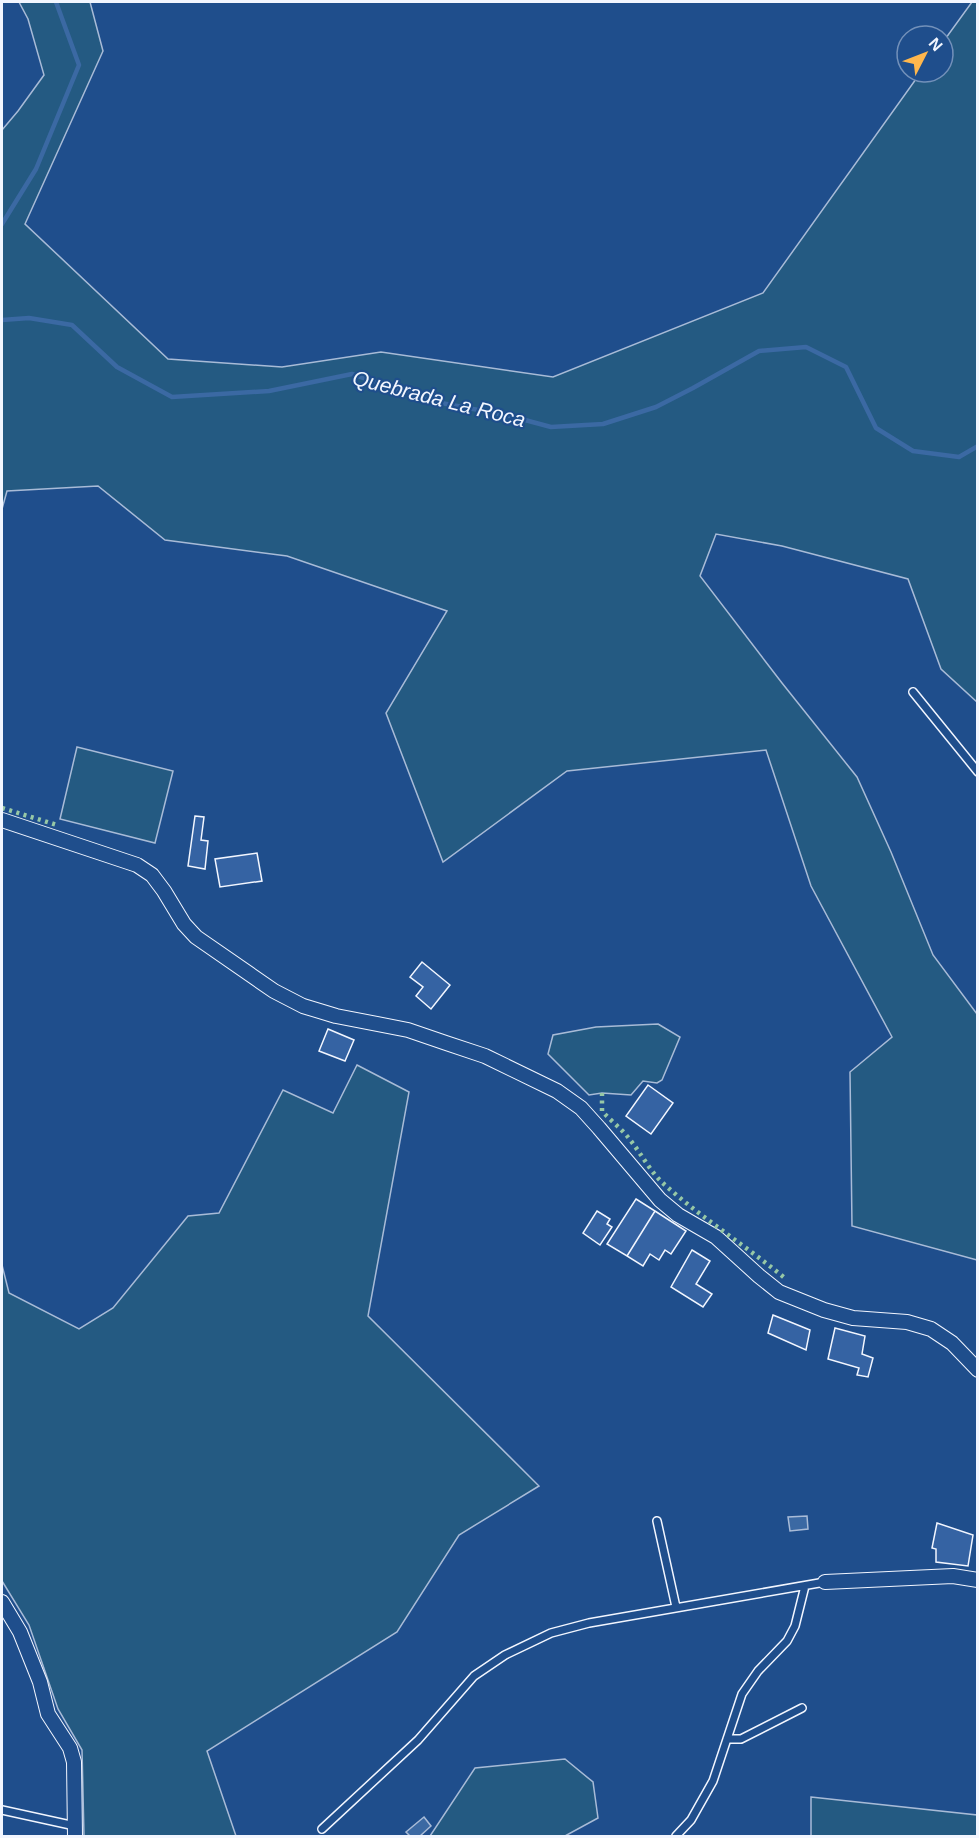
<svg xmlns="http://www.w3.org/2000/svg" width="979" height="1838" font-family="Arial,sans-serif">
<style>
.green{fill:#245a82;stroke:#a8bbd7;stroke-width:1.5}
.water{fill:#3b69a3;stroke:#a8bbd7;stroke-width:1.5}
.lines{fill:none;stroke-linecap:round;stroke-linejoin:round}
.stream{stroke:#3b69a3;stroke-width:4.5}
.building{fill:#3563a3;stroke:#f2f6ff;stroke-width:1.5}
.lane-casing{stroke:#f2f6ff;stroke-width:10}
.street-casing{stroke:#f2f6ff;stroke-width:16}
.lane{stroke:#1f4e8c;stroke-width:7}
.street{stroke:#1f4e8c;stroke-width:14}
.hedge{stroke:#97c8a6;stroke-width:4.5;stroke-dasharray:3 4.5;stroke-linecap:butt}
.labels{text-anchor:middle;stroke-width:4.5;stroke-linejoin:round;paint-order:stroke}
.water-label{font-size:21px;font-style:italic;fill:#f2f6ff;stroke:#1f4e8c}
</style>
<rect width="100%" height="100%" fill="#1f4e8c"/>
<!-- green -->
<path class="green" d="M19,2H90L103,51L25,224L168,359L282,367L381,352L553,377L763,293L921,72H943V42L972,2H977V702L941,669L908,579L782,546L716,534L700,576L782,683L857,777L891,852L933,955L977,1014V1260L852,1226L850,1072L892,1037L811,886L766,750L567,771L443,862L386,713L447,611L287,556L165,540L98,486L7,491L2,509V130L18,111L44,75L28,19Z
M77,747L173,771L155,843L60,819Z
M658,1024L680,1037L662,1080L657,1083L643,1081L631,1095L602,1093L589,1095L548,1054L553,1035L596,1027Z
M357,1065L409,1092L368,1316L539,1486L459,1535L397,1632L207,1751L236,1836H84L82,1750L58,1709L29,1625L2,1581V1265L9,1293L79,1329L113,1308L188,1216L219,1213L283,1090L333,1113Z
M565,1759L593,1782L598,1818L565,1836H430L475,1768Z
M811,1797L977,1815V1836H811Z"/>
<!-- water -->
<path class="water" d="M807,1516L808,1529L790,1531L788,1517Z
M424,1817L431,1826L420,1836H410L406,1832Z"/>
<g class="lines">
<!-- stream -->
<path class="stream" d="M2,224L36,169L79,65L56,2
M2,320L29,318L72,325L117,367L172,397L269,391L352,374L431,401L510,416L551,427L603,424L656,407L693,388L759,351L806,347L846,367L876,428L913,451L959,457L978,446"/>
</g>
<!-- building -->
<path class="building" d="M195,816L204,817L201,840L208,841L205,869L188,866Z
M257,853L262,881L220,887L215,859Z
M422,962L450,985L431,1009L416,996L423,987L410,977Z
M328,1029L354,1040L345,1061L319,1051Z
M648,1085L673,1103L651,1134L626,1116Z
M636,1199L655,1211L627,1256L607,1244Z
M597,1211L610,1219L607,1224L612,1227L600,1245L583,1233Z
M655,1211L686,1231L671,1254L665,1250L659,1260L650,1254L643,1266L627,1256Z
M692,1250L710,1261L696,1284L712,1294L703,1307L671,1287Z
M773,1315L810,1330L806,1350L768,1333Z
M835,1328L865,1336L862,1354L873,1358L868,1377L857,1375L859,1368L828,1359Z
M937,1523L973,1535L968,1566L936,1562V1549L932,1548Z"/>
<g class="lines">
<defs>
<path id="lane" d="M913,692L978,772
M657,1521L676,1607
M727,1739H741L802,1708
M2,1810L75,1826
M322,1829L418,1740L474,1676L505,1655L551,1633L589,1623L825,1582
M676,1836L691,1820L713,1781L742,1694L758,1671L787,1641L795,1626L805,1586"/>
<path id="street" d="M2,820L137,865L152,875L164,891L184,924L196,937L274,991L303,1006L336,1016L408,1030L446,1043L485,1056L557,1091L581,1108L599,1128L660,1200L678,1215L716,1237L759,1276L779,1292L824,1310L853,1318L907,1322L931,1329L952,1343L978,1370
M825,1582L953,1576L978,1580
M2,1602L20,1632L40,1682L48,1714L70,1748L74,1762L75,1836"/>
</defs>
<!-- lane casing -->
<use href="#lane" class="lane-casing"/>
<!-- street casing -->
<use href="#street" class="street-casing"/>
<!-- lane -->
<use href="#lane" class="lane"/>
<!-- street -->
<use href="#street" class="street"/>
<!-- hedge -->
<path class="hedge" d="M2,808L57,825
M602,1093V1111C611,1121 623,1130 631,1141C642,1155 651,1173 665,1185C703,1219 746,1246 786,1279"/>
</g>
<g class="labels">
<!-- water labels -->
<g class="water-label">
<text transform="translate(439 399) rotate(14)" y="7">Quebrada La Roca</text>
</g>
</g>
<!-- border -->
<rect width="979" height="1838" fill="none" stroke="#f2f6ff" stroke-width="6"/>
<!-- north arrow -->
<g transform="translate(925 54) rotate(48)"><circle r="28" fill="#1f4e8c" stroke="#7391ba" stroke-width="1.5"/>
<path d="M0-4.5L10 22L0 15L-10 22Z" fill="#ffb74d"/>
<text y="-9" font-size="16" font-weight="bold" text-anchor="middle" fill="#f2f6ff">N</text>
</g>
</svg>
